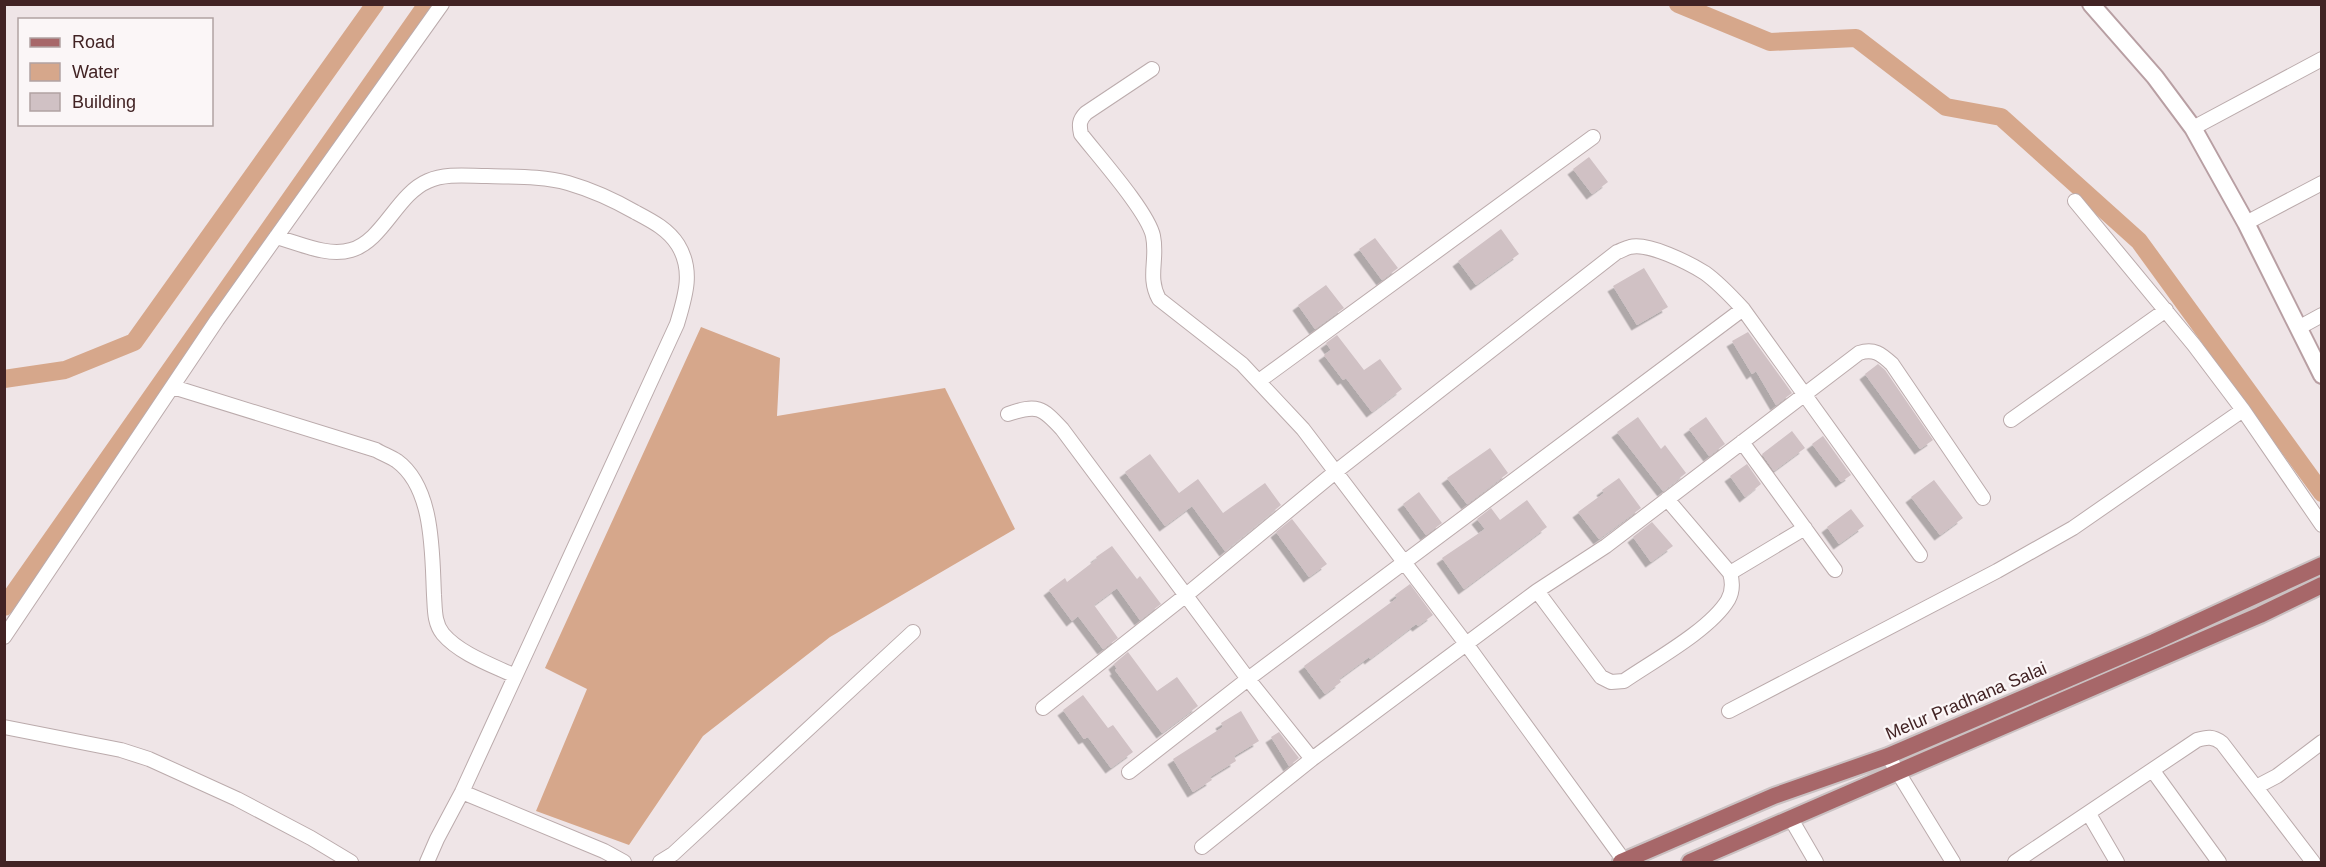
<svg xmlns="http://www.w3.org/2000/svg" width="2326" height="867" font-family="Arial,sans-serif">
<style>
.water{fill:#d6a78b}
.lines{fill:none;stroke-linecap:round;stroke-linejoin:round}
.canal{stroke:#d6a78b;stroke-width:18}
.building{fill:#d0c1c4;filter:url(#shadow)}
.minor-casing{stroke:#bbabac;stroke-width:16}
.secondary-casing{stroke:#b89fa3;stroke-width:20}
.primary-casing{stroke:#cac1c2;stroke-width:20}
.minor{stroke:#fff;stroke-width:14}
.secondary{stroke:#fff;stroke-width:16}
.primary{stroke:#a76769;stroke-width:16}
.labels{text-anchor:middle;stroke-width:4.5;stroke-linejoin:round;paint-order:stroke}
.street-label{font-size:18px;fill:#422324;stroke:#fbf6f7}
</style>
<defs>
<filter id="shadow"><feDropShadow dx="-5.5" dy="5.5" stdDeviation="0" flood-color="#0004"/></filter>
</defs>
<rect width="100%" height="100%" fill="#efe5e7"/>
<!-- water -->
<path class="water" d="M701,327L780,358L777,416L945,388L1015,529L830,637L703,736L629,845L536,811L587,689L545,668Z"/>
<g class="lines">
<!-- canal -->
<path class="canal" d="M1678,4L1770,42L1856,38L1946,107L2001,117L2139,241L2322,493
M4,379L65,370L134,342L375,4
M4,607L427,4"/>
</g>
<!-- building -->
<path class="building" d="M1589,157L1608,182L1592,194L1573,169Z
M1501,229L1519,254L1476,285L1458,261Z
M1375,238L1398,268L1382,280L1359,249Z
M1644,268L1668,307L1637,325L1613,286Z
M1326,285L1344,308L1315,329L1298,305Z
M1748,332L1792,393L1776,405L1756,371L1752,374L1732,341Z
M1337,335L1364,370L1380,359L1402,389L1372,412L1346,378L1343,380L1324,355L1331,350L1326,343Z
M1878,364L1885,370L1933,440L1920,449L1865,374Z
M1638,417L1661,449L1665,445L1686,473L1663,491L1617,432Z
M1706,417L1725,444L1709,456L1689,429Z
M1792,431L1805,448L1774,471L1762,454Z
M1823,436L1851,475L1841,482L1812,444Z
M1490,448L1508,473L1467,504L1447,478Z
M1150,454L1179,493L1198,479L1223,513L1265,483L1281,505L1225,551L1192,506L1165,526L1125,472Z
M1747,464L1761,484L1745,497L1730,476Z
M1619,478L1641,508L1599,539L1578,512L1604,493L1602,490Z
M1934,480L1963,518L1940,535L1911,497Z
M1419,492L1442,523L1426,535L1403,504Z
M1527,500L1547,527L1464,589L1442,558L1485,529L1477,519L1491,508L1500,520Z
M1851,509L1864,526L1839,544L1827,527Z
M1292,519L1327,564L1309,577L1276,532Z
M1652,522L1673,546L1651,562L1633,537Z
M1112,546L1137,579L1140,576L1161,604L1140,620L1117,588L1094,605L1118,638L1103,649L1078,616L1072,621L1049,590L1065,578L1067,582L1097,559L1096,557Z
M1410,584L1433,615L1418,626L1416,624L1370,659L1369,657L1339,679L1341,682L1325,694L1304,666L1397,598L1395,595Z
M1128,652L1157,691L1177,677L1198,706L1162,733L1115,670L1117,669L1114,664Z
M1083,695L1108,728L1113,725L1133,752L1111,768L1088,737L1084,739L1063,710Z
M1241,711L1259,741L1234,756L1236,761L1210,777L1212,780L1193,792L1173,759L1223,727L1221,723Z
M1279,732L1299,758L1289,766L1271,737Z"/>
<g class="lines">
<defs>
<path id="minor" d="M1152,69L1086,113C1079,120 1079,125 1081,134C1098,156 1148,212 1153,236C1158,259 1147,277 1159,299L1242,364L1303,429L1467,645L1625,862
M2193,128L2322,59
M2075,201L2194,345L2243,410L2322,525
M2246,223L2322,183
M276,237C299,243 327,257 351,250C383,241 397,194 428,181C446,173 468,176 487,176C513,177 543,176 568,183C592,190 614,200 635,212C652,221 668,229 678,245C694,271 685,297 677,324L462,792L437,839L427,862
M2300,327L2322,315
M1259,381L1593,137
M173,387L376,450C383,454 391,457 397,461C434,488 432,554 434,595C435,609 434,623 443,634C460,654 492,665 515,676
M1008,414C1037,404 1042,407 1062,429L1248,679L1312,759
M2011,420L2166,310
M1742,442L1835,570
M1730,573L1805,528
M1537,591L1601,677L1611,682L1624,681C1653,661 1710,630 1728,600C1733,591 1733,583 1730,573L1667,499
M4,637L217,320L442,4
M1043,708L1185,596L1334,473L1617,252C1621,251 1625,248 1630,247C1648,242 1689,263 1705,273C1719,283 1731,296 1743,309L1920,555
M1729,711L1997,571L2073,528L2243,410
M4,727L121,750L149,759L237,799L311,838L351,862
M1888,756L1953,862
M2153,771L2219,862
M1129,772L1248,679L1743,309
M2256,787L2277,776L2322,742
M462,792L604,851L624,862
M2089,814L2117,862
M1791,819L1816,862
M1202,847L1312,759L1537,591L1606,546L1859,353C1874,348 1881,354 1892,364L1983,498
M660,862L673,854L913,632
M2015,862L2197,740C2207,737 2213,736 2222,743L2313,862"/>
<path id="secondary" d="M2091,4L2155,77L2193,128L2246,223L2322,375"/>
<path id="primary" d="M1621,862L1774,796L1888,756L2154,642L2322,565
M1690,862L2260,615L2322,585"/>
</defs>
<!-- minor casing -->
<use href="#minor" class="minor-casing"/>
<!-- secondary casing -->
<use href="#secondary" class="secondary-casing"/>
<!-- primary casing -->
<use href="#primary" class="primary-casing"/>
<!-- minor -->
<use href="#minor" class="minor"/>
<!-- secondary -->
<use href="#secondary" class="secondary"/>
<!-- primary -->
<use href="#primary" class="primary"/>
</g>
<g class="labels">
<!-- street labels -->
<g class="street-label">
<text transform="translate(1966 701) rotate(-23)" y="6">Melur Pradhana Salai</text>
</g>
</g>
<!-- border -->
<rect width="2326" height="867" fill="none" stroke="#422324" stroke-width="12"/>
<!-- legend -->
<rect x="18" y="18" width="195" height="108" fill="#fbf6f7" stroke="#b1a2a3" stroke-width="1.5"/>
<rect x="30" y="38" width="30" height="9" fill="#a76769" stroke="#b1a2a3" stroke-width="1.5"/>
<text x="72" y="48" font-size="18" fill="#422324">Road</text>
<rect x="30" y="63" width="30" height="18" fill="#d6a78b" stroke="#b1a2a3" stroke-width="1.5"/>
<text x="72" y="78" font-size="18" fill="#422324">Water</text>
<rect x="30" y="93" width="30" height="18" fill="#d0c1c4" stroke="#b1a2a3" stroke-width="1.5"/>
<text x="72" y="108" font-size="18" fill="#422324">Building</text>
</svg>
